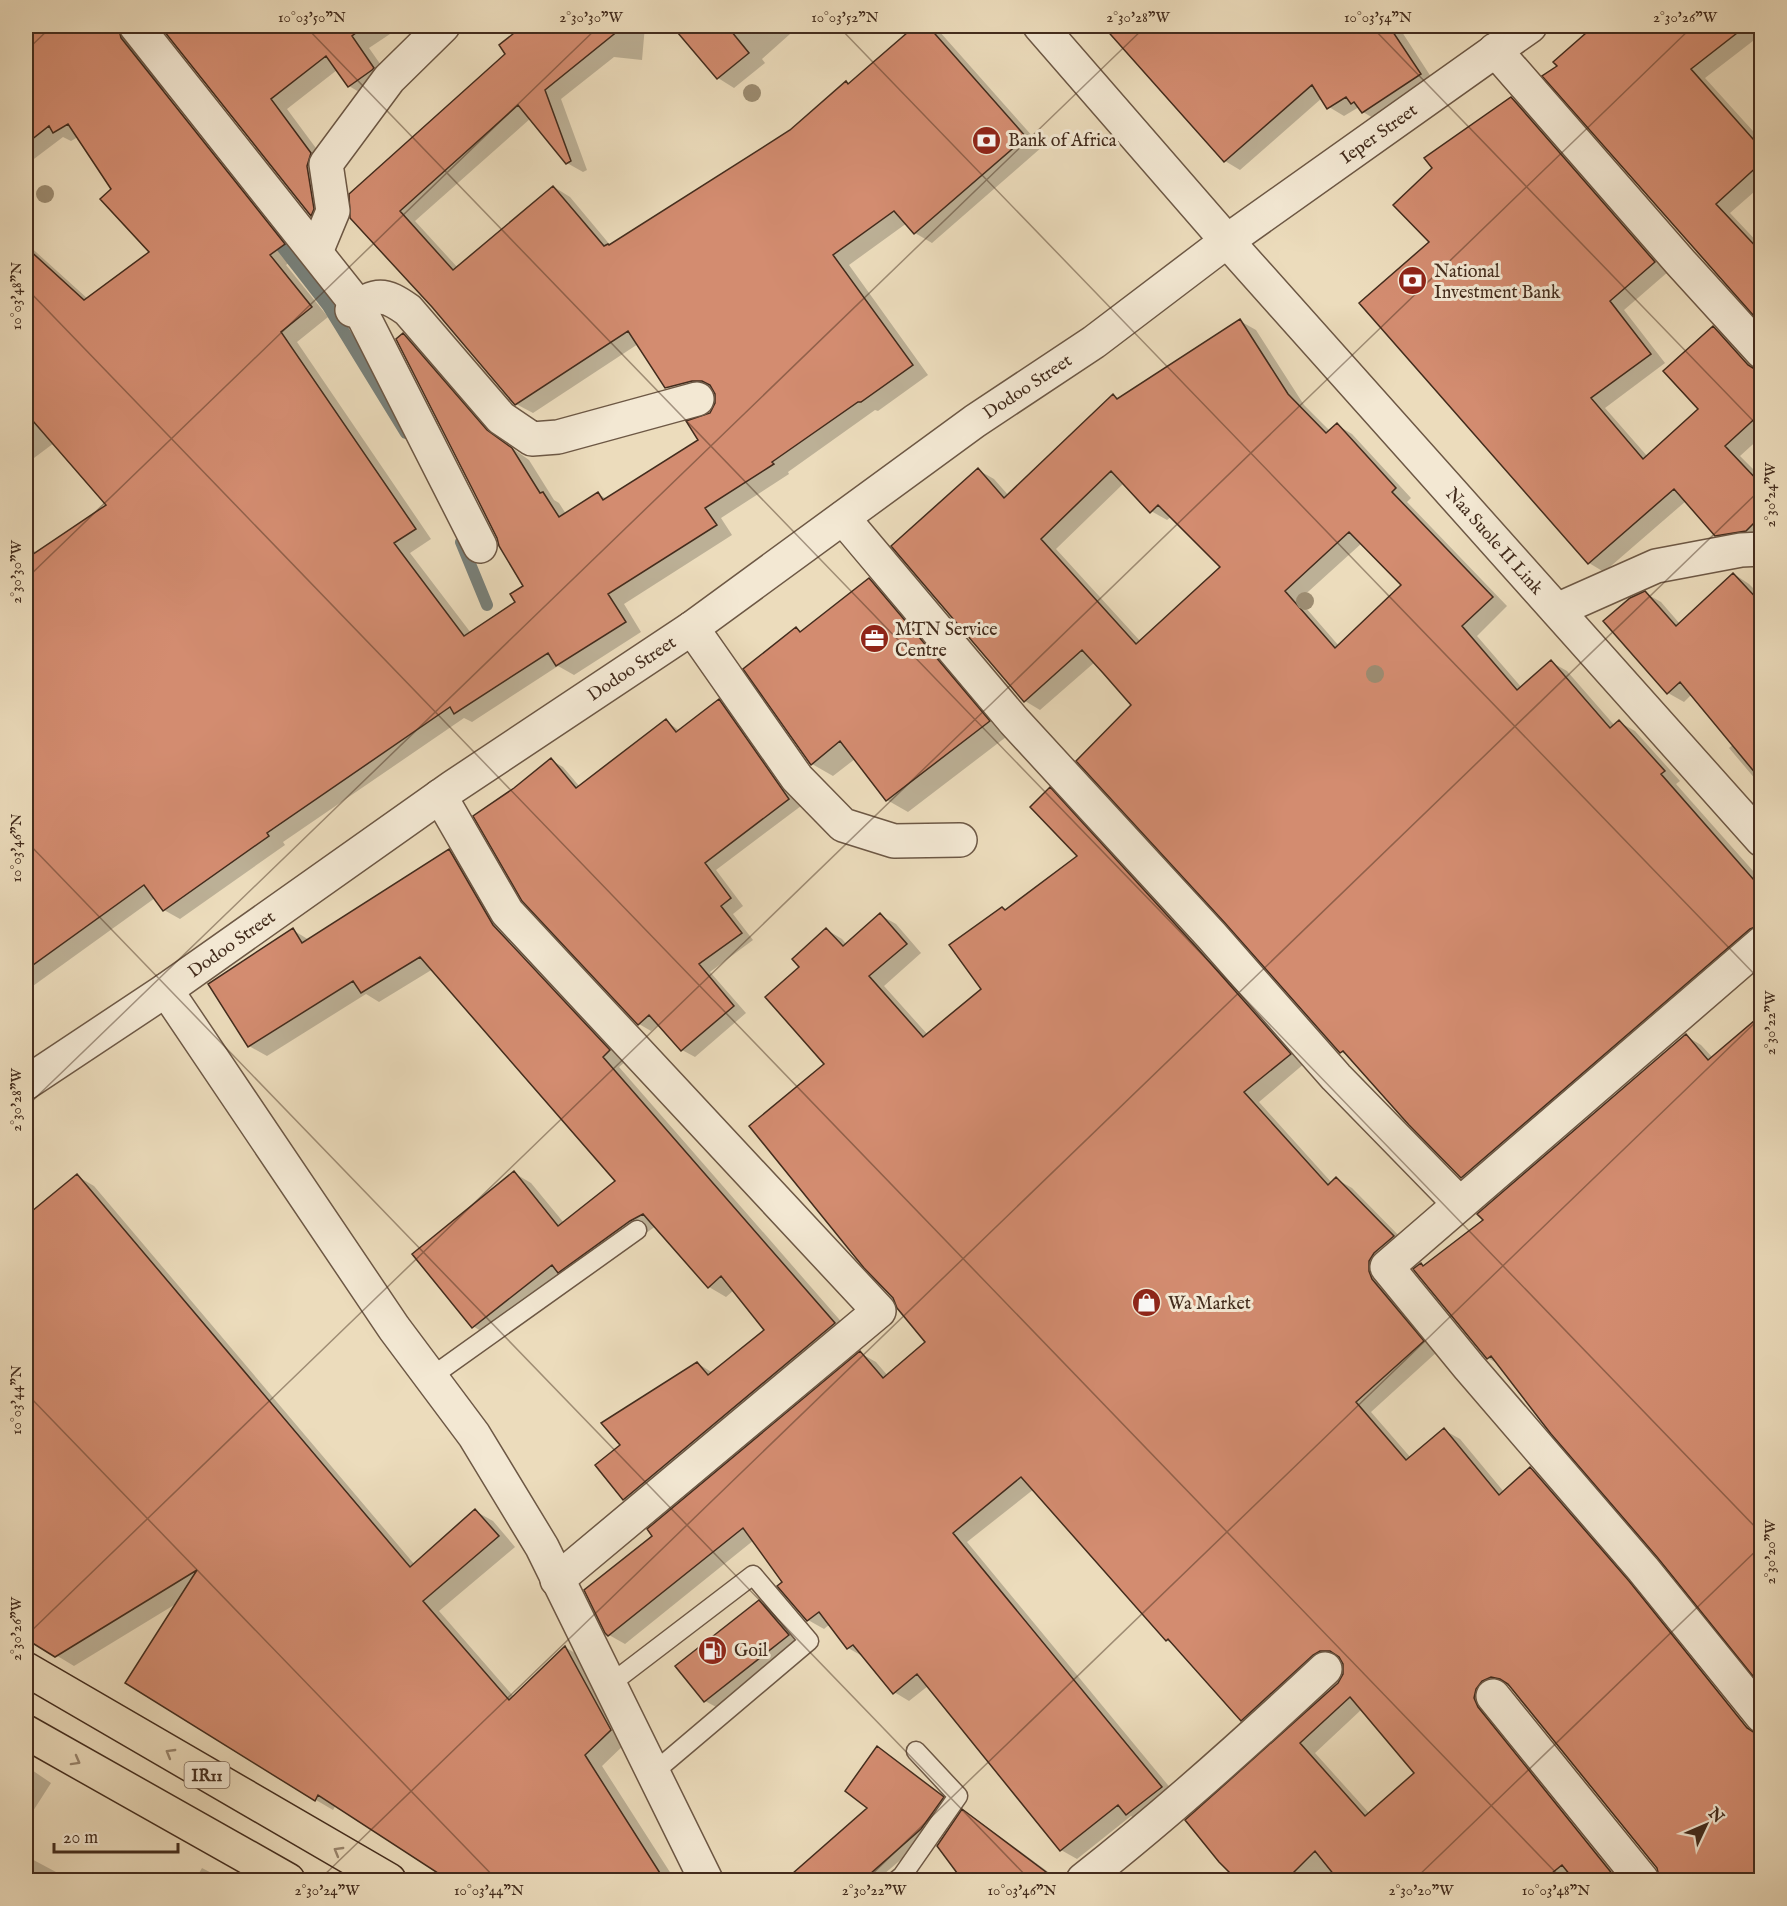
<svg xmlns="http://www.w3.org/2000/svg" width="1787" height="1906" font-family="'IM FELL English',serif">
<style>
.shadow{fill:#0003;fill-rule:evenodd}
.lines{fill:none;stroke-linecap:round;stroke-linejoin:round}
.stream{stroke:#78817b;stroke-width:12}
.building{fill:#d38c70;stroke:#432c1d;stroke-width:1.5;fill-rule:evenodd}
.service-casing{stroke:#6d5845;stroke-width:21}
.minor-casing{stroke:#6d5845;stroke-width:36}
.tertiary-casing{stroke:#6d5845;stroke-width:36}
.primary-casing{stroke:#432c1d;stroke-width:36}
.service{stroke:#f3e8d3;stroke-width:18}
.minor{stroke:#f3e8d3;stroke-width:33}
.tertiary{stroke:#f3e8d3;stroke-width:33}
.primary{stroke:#ecdcbc;stroke-width:33}
.tree{fill:#9c8c71}
.oneway{stroke:#98846c}
.ticks{fill:none;stroke:#432c1d;stroke-width:1.5;stroke-opacity:0.45}
.labels{text-anchor:middle;stroke-width:6;stroke-linejoin:round;paint-order:stroke}
.shield{fill:#f3e8d3;stroke:#786454;stroke-width:1.5}
.shield-label{font-size:16px;font-weight:bold;fill:#432c1d}
.street-label{font-size:18px;fill:#432c1d;stroke:#f3e8d3}
.poi-label{font-size:18px;fill:#432c1d;stroke:#f3e8d3;text-anchor:start}
.neatline{fill:none;stroke:#432c1d;stroke-width:2}
.ticks-label{font-size:15px;text-anchor:middle;fill:#432c1d}
</style>
<rect width="100%" height="100%" fill="#ecdcbc"/>
<filter id="stains"><feTurbulence type="fractalNoise" baseFrequency=".00333" numOctaves="4"/><feColorMatrix values="0 0 0 0 .2 0 0 0 0 .09 0 0 0 0 .02 0 0 0 .5 -.17"/></filter>
<radialGradient id="worn" r=".72"><stop offset=".6" stop-color="#630" stop-opacity="0"/><stop offset="1" stop-color="#630" stop-opacity=".3"/></radialGradient>
<!-- shadow -->
<path class="shadow" d="M26,26H137L301,254L286,265L328,317L297,342L431,539L410,553L471,633L518,603L525,586L498,537L403,335L420,344L504,442L529,460L554,500L559,503L566,514L598,494L607,499L700,440L717,404L714,390L683,397L666,387L638,344L533,413L516,404L433,306L352,217L507,54L501,46L526,26H645L642,60L614,57L561,99L587,170L583,172L567,163L531,118L415,221L458,268L554,187L570,197L611,246L791,131L846,83L849,85L918,26H930L939,31L1042,147L932,243L915,233L907,223L849,265L928,375L878,411L875,410L788,472L789,474L721,518L732,535L624,604L641,632L574,675L558,666L472,722L464,718L283,842L285,845L180,919L164,910L155,898L26,991V541L37,554L108,505L54,443L26,464V243L88,299L151,252L78,137L71,141L63,137L26,165Z
M161,26H402L369,48L390,78L366,96L349,86L337,70L287,109L327,163L328,224L312,215Z
M674,26H799L762,59L765,63L734,88L718,78Z
M1104,26H1370L1375,31L1383,26H1390L1402,32L1435,83L1378,121L1363,112L1359,107L1344,116L1329,107L1322,98L1240,170L1225,161Z
M1598,26H1762V34L1705,78L1762,141V185L1730,213L1762,247V321L1696,250L1555,62Z
M1512,99L1527,108L1669,271L1624,310L1665,363L1605,408L1648,457L1700,409L1713,328L1728,337L1762,371V436L1740,456L1762,478V539L1732,544L1716,535L1686,501L1604,572L1589,563L1432,242Z
M1240,321L1256,330L1304,405L1330,431L1337,425L1352,434L1411,498L1407,502L1507,606L1477,636L1522,688L1551,662L1567,671L1615,726L1619,722L1635,731L1680,781L1676,784L1762,881V941L1478,1186L1462,1177L1352,1058L1341,1052L1133,705L1095,662L1040,710L1025,701L978,470L994,479L1009,496L1113,396L1119,399ZM1124,483L1151,511L1167,520L1171,517L1222,567L1141,642L1056,549ZM1362,543L1403,585L1339,646L1299,600Z
M1734,574L1749,584L1762,597V787L1729,748L1734,744L1692,694L1684,702L1668,693L1645,593L1661,602L1680,624Z
M869,580L891,592L1010,734L908,812L887,800L855,759L833,776L812,764L796,628L802,632Z
M719,701L731,708L801,806L716,870L743,906L733,914L753,940L710,972L746,1013L695,1057L682,1050L659,1024L651,1031L639,1024L515,789L551,760L563,767L580,787L666,721L680,731Z
M1050,789L1066,798L1305,1063L1259,1102L1332,1183L1336,1179L1352,1188L1409,1246L1390,1262L1438,1351L1371,1412L1411,1458L1444,1430L1460,1439L1504,1492L1531,1469L1546,1478L1644,1592L1762,1736V1880H1662L1658,1867L1511,1686H1507L1498,1690L1625,1880H1240L1221,1861L1344,1676L1345,1665L1342,1659H1337L1258,1729L1242,1720L1176,1646L1166,1640L1034,1489L967,1542L1177,1796L1143,1823L1131,1816L1077,1859L1061,1850L928,1686L909,1701L894,1692L864,1657L848,1648L830,1624L824,1629L808,1620L754,1540L625,1644L609,1635L586,1591L654,1536L860,1353L876,1362L888,1376L927,1342L827,1065L801,967L827,930L842,939L847,945L880,915L896,924L921,953L884,986L928,1035L983,989L1007,911L1079,856ZM1362,1709L1416,1774L1370,1814L1315,1753Z
M449,851L467,861L626,1061L619,1067L852,1334L642,1509L624,1499L597,1465L622,1445L697,1363L713,1373L766,1330L734,1290L726,1297L709,1287L656,1226L576,1282L490,1337L473,1326L514,1173L531,1183L564,1223L617,1181L433,969L379,1002L366,994L267,1056L249,1046L293,930L309,940Z
M1762,1017V1683L1500,1365L1488,1358L1415,1269L1421,1265L1424,1267L1485,1220L1686,1036L1701,1045L1713,1058Z
M77,1176L94,1186L415,1565L475,1511L493,1521L515,1547L439,1611L514,1697L565,1647L583,1658L628,1741L602,1766L675,1880H558L336,1805L333,1810L316,1800L179,1602L74,1666L26,1637V1454L40,1435L26,1416V1218Z
M759,1602L773,1609L801,1643L718,1708L705,1701Z
M887,1754L952,1803L931,1834L877,1880H786L870,1808Z
M26,1766L51,1783L26,1822Z
M963,1811L976,1819L1051,1874L1042,1880Z
M26,1856L71,1880H26Z
M202,1868L225,1880H195Z
M1146,1875L1155,1880H1139Z"/>
<g class="lines">
<!-- stream -->
<path class="stream" d="M113,26L159,86
M272,234L328,306L406,433
M461,542L487,605"/>
</g>
<!-- building -->
<path class="building" d="M26,26H118L121,38L285,244L270,255L312,307L281,332L416,529L394,543L464,636L515,602L510,594L523,586L499,546L497,538L478,500L396,339L403,333L487,430L512,448L540,493L543,492L559,517L598,492L603,500L698,440L686,421L710,413L715,403V394L710,385L702,381H692L665,388L628,331L515,405L432,307L350,218L349,194L505,54L499,45L523,26H624L545,90L571,161L566,164L518,105L400,211L453,270L553,186L604,246L608,244L609,245L790,130L846,81L848,84L915,26H928L1026,137L914,234L894,211L833,255L913,365L861,402H858L772,462L774,464L705,508L717,525L608,594L626,622L556,666L548,653L454,714L450,707L267,833L269,836L163,911L144,885L26,970V559L106,505L26,413V247L84,300L149,252L100,199L111,189L68,124L53,133L49,126L26,144Z
M160,26H365L352,36L374,68L372,70L348,87L326,56L271,99L311,153L307,166L314,209L311,216Z
M672,26H727L749,53L717,79Z
M1103,26H1389L1421,74L1362,113L1354,102L1351,104L1346,97L1327,109L1312,85L1224,162Z
M1594,26H1746L1691,69L1761,148V163L1716,204L1761,252V324L1542,76L1557,66L1553,62Z
M1511,97L1655,262L1610,301L1651,354L1591,398L1643,459L1698,409L1663,371L1713,326L1748,365L1756,370H1761V413L1725,446L1761,484V516L1746,531L1715,536L1674,489L1588,564L1359,303L1429,242L1393,205L1432,168L1424,158Z
M1240,319L1288,394L1326,433L1337,423L1396,488L1392,492L1493,597L1462,626L1517,690L1551,660L1610,728L1619,720L1665,771L1661,774L1761,888V925L1750,929L1461,1178L1409,1125L1343,1051L1340,1053L1225,923L1076,761L1131,705L1103,673L1082,650L1024,702L891,546L978,468L1004,498L1113,394L1117,399ZM1111,471L1150,513L1158,505L1220,567L1136,644L1041,539ZM1349,532L1401,585L1335,648L1285,591Z
M1733,573L1761,603V780L1680,682L1667,694L1603,621L1630,598L1645,591L1676,626Z
M869,578L990,721L886,801L840,741L811,765L743,669L796,627L800,632Z
M719,699L789,799L705,863L731,898L721,906L742,933L699,964L734,1006L681,1051L649,1015L638,1025L522,901L473,816L514,788L551,758L576,788L666,719L676,732Z
M1050,787L1197,948L1291,1054L1244,1092L1328,1185L1336,1177L1394,1236L1374,1253L1369,1261V1271L1372,1279L1424,1341L1356,1402L1406,1460L1444,1428L1499,1495L1530,1467L1629,1581L1747,1728L1755,1733L1761,1734V1881H1660L1657,1868L1508,1684L1500,1679L1491,1677L1482,1681L1476,1689L1474,1698L1478,1707L1618,1881H1575L1562,1865L1542,1881H1339L1315,1851L1285,1881H1238L1219,1862L1185,1820L1338,1683L1343,1674V1664L1339,1657L1330,1651H1320L1313,1655L1241,1721L1168,1639L1166,1641L1021,1477L953,1533L1162,1787L1126,1815L1118,1805L1060,1851L917,1674L893,1694L853,1645L847,1649L819,1612L807,1621L777,1586L782,1582L743,1528L608,1636L605,1633L584,1590L652,1536L647,1529L860,1351L883,1378L925,1342L897,1308L893,1298L864,1268L749,1126L824,1064L765,997L799,967L792,959L826,928L843,946L880,913L907,944L869,976L923,1037L981,989L949,945L1002,907L1005,910L1077,856L1030,807ZM1350,1697L1414,1773L1365,1816L1300,1743Z
M449,849L493,925L610,1050L603,1057L835,1323L623,1500L595,1465L620,1445L601,1423L697,1362L708,1375L764,1330L721,1276L708,1288L643,1214L630,1221L558,1273L552,1265L472,1328L412,1254L514,1171L558,1226L615,1181L420,957L361,993L353,981L248,1047L208,984L293,928L302,943Z
M1761,1015V1686L1657,1557L1551,1434L1491,1356L1487,1359L1413,1269L1421,1263L1423,1266L1483,1220L1477,1214L1686,1034L1708,1060Z
M77,1174L410,1567L475,1509L499,1536L423,1601L509,1700L565,1646L611,1730L585,1755L665,1881H450L318,1795L315,1801L125,1683L197,1570L55,1657L26,1639V1216Z
M759,1600L789,1635L704,1702L675,1666Z
M877,1746L944,1797L921,1829L862,1881H784L867,1808L845,1791Z
M962,1809L1058,1881H963L937,1846Z"/>
<g class="lines">
<defs>
<path id="service" d="M431,1377L637,1230
M609,1685L753,1575L809,1641L653,1773
M897,1880L902,1876L958,1796L916,1751"/>
<g id="minor">
<path d="M136,26L358,306L480,546"/>
<path d="M1495,50L1681,263L1762,352"/>
<path id="s1" d="M1227,241L1762,840"/>
<path d="M316,252L333,211L326,164L389,79L443,26"/>
<path d="M352,310C377,293 384,293 408,310L501,418L532,439L558,437L697,399"/>
<path d="M843,518L1014,721L1211,935L1336,1077L1459,1203"/>
<path d="M1557,610L1656,566L1741,550L1762,549"/>
<path d="M692,628L797,778L843,825L894,841L960,840"/>
<path d="M440,796L507,912L879,1311L557,1580"/>
<path d="M1762,943L1387,1267L1469,1367L1643,1569L1762,1716"/>
<path d="M166,990L394,1328L474,1435L542,1547L706,1880"/>
<path d="M1493,1696L1642,1880"/>
<path d="M1083,1880C1167,1814 1247,1742 1325,1669"/>
</g>
<g id="tertiary">
<path d="M1040,26L1227,241"/>
<path id="s2" d="M26,1083L166,990L453,787L692,628L975,421L1094,342L1227,241L1530,26"/>
</g>
<path id="primary" d="M26,1669L389,1880
M26,1732L288,1880"/>
</defs>
<!-- service casing -->
<use href="#service" class="service-casing"/>
<!-- minor casing -->
<use href="#minor" class="minor-casing"/>
<!-- tertiary casing -->
<use href="#tertiary" class="tertiary-casing"/>
<!-- primary casing -->
<use href="#primary" class="primary-casing"/>
<!-- service -->
<use href="#service" class="service"/>
<!-- minor -->
<use href="#minor" class="minor"/>
<!-- tertiary -->
<use href="#tertiary" class="tertiary"/>
<!-- primary -->
<use href="#primary" class="primary"/>
</g>
<!-- trees -->
<g class="tree">
<circle cx="752" cy="93" r="9"/>
<circle cx="45" cy="194" r="9"/>
<circle cx="1305" cy="601" r="9"/>
<circle cx="1375" cy="674" r="9"/>
</g>
<!-- one-way arrows -->
<defs><path id="oneway-chevron" d="M-2-3.5L2.5 0L-2 3.5" fill="none" stroke-width="1.6" stroke-linecap="round" stroke-linejoin="round" transform="scale(1.5)"/></defs>
<g class="oneway">
<use href="#oneway-chevron" transform="translate(170 1753) rotate(-150)"/>
<use href="#oneway-chevron" transform="translate(76 1761) rotate(29)"/>
<use href="#oneway-chevron" transform="translate(338 1851) rotate(-150)"/>
</g>
<!-- ticks -->
<path class="ticks" d="M305,26L1762,1534M838,26L1762,982M1371,26L1762,430M26,51L52,26M26,288L1563,1880M26,579L599,26M26,841L1030,1880M26,1107L1146,26M26,1393L497,1880M26,1636L1693,26M319,1880L1762,488M866,1880L1762,1016M1414,1880L1762,1545"/>
<!-- icons -->
<defs>
<symbol id="bank-disc" viewBox="-11 -11 22 22"><circle r="9.5" fill="#8f2418" stroke="#f3e8d3"/><path d="M-6-4H6V4H-6ZM0-2.3a2.3 2.3 0 1 0 0 4.6a2.3 2.3 0 1 0 0-4.6Z" fill="#fff"/></symbol>
<symbol id="office-disc" viewBox="-11 -11 22 22"><circle r="9.5" fill="#8f2418" stroke="#f3e8d3"/><path d="M-6-3h4V-5.5h4V-3h4V5H-6ZM-1-4.5V-3h2v-1.5ZM-6 0V1H6V0Z" fill="#fff"/></symbol>
<symbol id="shop-disc" viewBox="-11 -11 22 22"><circle r="9.5" fill="#8f2418" stroke="#f3e8d3"/><path d="M-5-2.5h2.3a2.7 3.5 0 0 1 5.4 0H5L5.5 6h-11ZM-1.5-2.5h3a1.5 2.3 0 0 0-3 0Z" fill="#fff"/></symbol>
<symbol id="fuel-disc" viewBox="-11 -11 22 22"><circle r="9.5" fill="#8f2418" stroke="#f3e8d3"/><path d="M-5.5-6h7V0h2V4h1.3V-2.5L3-4.5l.8-.8L6-3V5H2.5V1h-1V6h-7ZM-4.2-4.7v3.2H.2V-4.7Z" fill="#fff"/></symbol>
</defs>
<g fill-rule="evenodd">
<use href="#bank-disc" x="970" y="124" width="33" height="33"/>
<use href="#bank-disc" x="1396" y="264" width="33" height="33"/>
<use href="#office-disc" x="858" y="622" width="33" height="33"/>
<use href="#shop-disc" x="1130" y="1286" width="33" height="33"/>
<use href="#fuel-disc" x="696" y="1634" width="33" height="33"/>
</g>
<g class="labels">
<!-- shield labels -->
<rect class="shield" x="184.5" y="1762" width="45" height="26" rx="4.5"/>
<g class="shield-label">
<text x="207" y="1781">IR11</text>
</g>
<!-- street labels -->
<g class="street-label">
<text dy="6" stroke="none"><textPath href="#s2" startOffset="1653">Ieper Street</textPath></text>
<text dy="6" stroke="none"><textPath href="#s2" startOffset="1220">Dodoo Street</textPath></text>
<text dy="6" stroke="none"><textPath href="#s1" startOffset="402">Naa Suole II Link</textPath></text>
<text dy="6" stroke="none"><textPath href="#s2" startOffset="734">Dodoo Street</textPath></text>
<text dy="6" stroke="none"><textPath href="#s2" startOffset="248">Dodoo Street</textPath></text>
</g>
<!-- poi labels -->
<g class="poi-label">
<text x="1008" y="146">Bank of Africa</text>
<text x="1434" y="277">National<tspan x="1434" dy="21">Investment Bank</tspan></text>
<text x="895" y="635">MTN Service<tspan x="895" dy="21">Centre</tspan></text>
<text x="1168" y="1309">Wa Market</text>
<text x="734" y="1656">Goil</text>
</g>
</g>
<!-- margin -->
<rect width="1787" height="1906" fill="none" stroke="#ecdcbc" stroke-width="66"/>
<!-- north arrow -->
<g transform="translate(1706 1825) rotate(46)" stroke="#f3e8d3" stroke-width="4.5" paint-order="stroke">
<path d="M0-4.5L10 22L0 15L-10 22Z" fill="#432c1d"/>
<text y="-9" font-size="16" font-weight="bold" text-anchor="middle" fill="#432c1d">N</text>
</g>
<!-- scale -->
<path d="M54 1843v9h124v-9" fill="none" stroke="#432c1d" stroke-width="3"/>
<text x="63" y="1843" font-size="18" fill="#432c1d" stroke="#f3e8d3" stroke-width="4.5" paint-order="stroke">20 m</text>
<rect x="33" y="33" width="1721" height="1840" class="neatline"/>
<g class="ticks-label">
<text x="312" y="22">10°03'50"N</text>
<text x="591" y="22">2°30'30"W</text>
<text x="845" y="22">10°03'52"N</text>
<text x="1138" y="22">2°30'28"W</text>
<text x="1378" y="22">10°03'54"N</text>
<text x="1685" y="22">2°30'26"W</text>
<text transform="translate(16 296) rotate(-90)" y="5">10°03'48"N</text>
<text transform="translate(1770 495) rotate(-90)" y="5">2°30'24"W</text>
<text transform="translate(16 572) rotate(-90)" y="5">2°30'30"W</text>
<text transform="translate(16 848) rotate(-90)" y="5">10°03'46"N</text>
<text transform="translate(1770 1023) rotate(-90)" y="5">2°30'22"W</text>
<text transform="translate(16 1100) rotate(-90)" y="5">2°30'28"W</text>
<text transform="translate(16 1400) rotate(-90)" y="5">10°03'44"N</text>
<text transform="translate(1770 1552) rotate(-90)" y="5">2°30'20"W</text>
<text transform="translate(16 1629) rotate(-90)" y="5">2°30'26"W</text>
<text x="327" y="1895">2°30'24"W</text>
<text x="489" y="1895">10°03'44"N</text>
<text x="874" y="1895">2°30'22"W</text>
<text x="1022" y="1895">10°03'46"N</text>
<text x="1421" y="1895">2°30'20"W</text>
<text x="1556" y="1895">10°03'48"N</text>
</g>
<rect width="100%" height="100%" filter="url(#stains)"/>
<rect width="100%" height="100%" fill="url(#worn)"/>
</svg>
